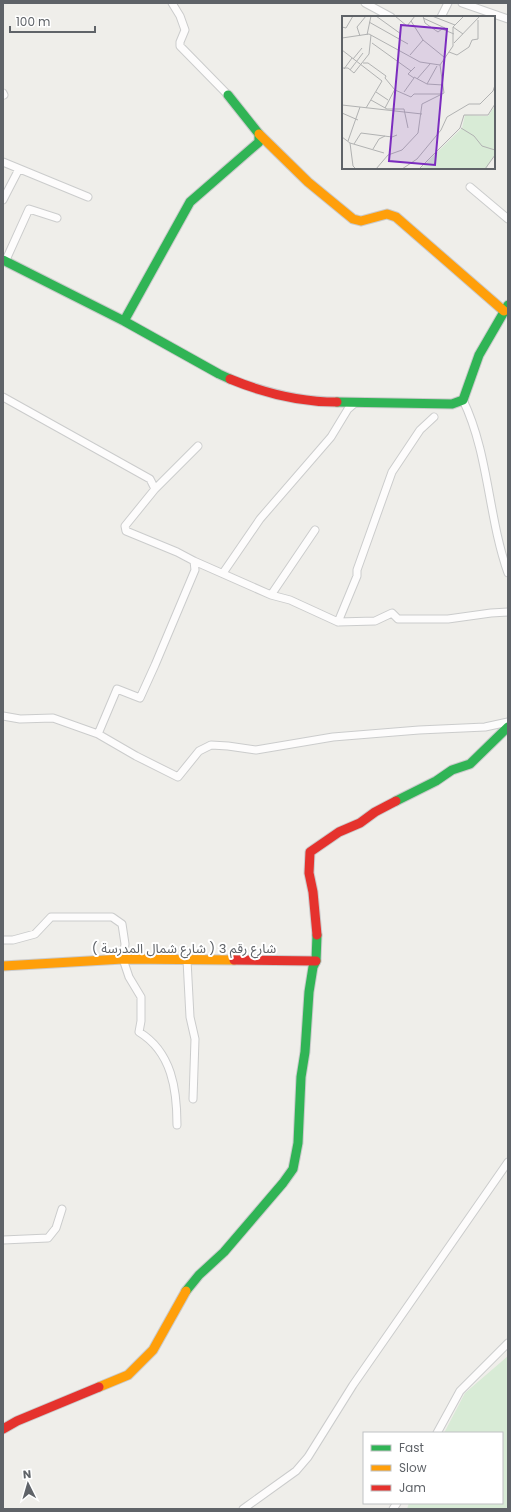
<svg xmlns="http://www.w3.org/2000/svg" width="511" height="1512" font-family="Poppins,'Noto Sans Arabic',sans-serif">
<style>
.green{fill:#d8ebd6}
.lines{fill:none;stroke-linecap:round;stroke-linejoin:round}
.street-casing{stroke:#cbcccc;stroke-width:9}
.fast-casing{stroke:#cacacb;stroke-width:11}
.slow-casing{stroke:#cacacb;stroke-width:11}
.jam-casing{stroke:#cacacb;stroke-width:11}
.street{stroke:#fdfcfc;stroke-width:7}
.fast{stroke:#30b455;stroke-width:9}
.slow{stroke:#ff9f0a;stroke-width:9}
.jam{stroke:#e5322d;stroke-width:9}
.labels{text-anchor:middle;stroke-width:4;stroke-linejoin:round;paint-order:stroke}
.street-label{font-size:13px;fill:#5f6368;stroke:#fff}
.inset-road{fill:none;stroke:#b1b2b2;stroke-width:1}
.view{fill:#7b2cbf;fill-opacity:0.15;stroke:#7b2cbf;stroke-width:2}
.inset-edge{fill:none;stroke:#5f6368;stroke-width:2}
</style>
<rect width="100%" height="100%" fill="#efeeea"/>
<!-- green -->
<path class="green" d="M508,1356V1509H407L409,1503H502V1433H444L465,1393Z"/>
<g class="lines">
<defs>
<path id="street" d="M172,3L180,16L185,30L180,42V46L228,95
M365,3L391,17
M462,3L508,19
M441,17L448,3
M3,93L4,95
M3,162L88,197
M470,187L508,219
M3,200L19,169
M5,262L29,209L57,218
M3,397L150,479L155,489
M463,400C489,454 488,517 508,573
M194,561L271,595L290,600L338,622L375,621L392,613L398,619H448L491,613L508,612
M223,573L260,519L331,437L348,409L356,402
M271,595L315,530
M338,622L357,576V570L392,472L420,430L434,417
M3,716L20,719L53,718L98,734L136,756L178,777L199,751L211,745L228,746L256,750L333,737L419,730L485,727L508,722
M98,734L117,689L140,698L155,665L195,570L194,561L177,552L126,531L125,526L155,489L198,446
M3,940H13L35,934L51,917H112L122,924L125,944L123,959L129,977L141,997V1021L139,1032C172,1052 177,1090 177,1125
M187,960L190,1017L195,1039L193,1099
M3,1240L48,1238L56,1228L62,1209
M437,1433L460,1391L508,1343
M243,1509L296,1471L308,1457L353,1385L508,1162
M393,1509L397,1503"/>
<path id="fast" d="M3,260L124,321L219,374L230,379
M124,321L190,202L259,142V134L228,95
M337,402L452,404L463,400L479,355L508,305
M396,801L436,781L452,770L470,764L508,727
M186,1291L199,1275L224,1252L283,1183L293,1169L298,1143L301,1077L305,1052L309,992L313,967L316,961L317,935"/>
<path id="slow" d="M259,134L308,182L353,219L361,221L387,214L396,217L504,311
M3,966L123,959L234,960
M99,1387L128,1375L153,1350L186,1291"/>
<path id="jam" d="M230,379C264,393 300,402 337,402
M317,935L313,892L309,873L310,852L339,832L360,823L375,812L396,801
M234,960L316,961
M3,1429L17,1421L99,1387"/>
</defs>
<!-- street casing -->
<use href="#street" class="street-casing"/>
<!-- fast casing -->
<use href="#fast" class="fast-casing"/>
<!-- slow casing -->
<use href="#slow" class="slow-casing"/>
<!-- jam casing -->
<use href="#jam" class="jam-casing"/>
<!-- street -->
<use href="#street" class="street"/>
<!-- fast -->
<use href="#fast" class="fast"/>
<!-- slow -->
<use href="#slow" class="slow"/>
<!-- jam -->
<use href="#jam" class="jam"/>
</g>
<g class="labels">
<!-- street labels -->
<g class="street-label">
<text x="184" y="953">شارع رقم 3 ( شارع شمال المدرسة )</text>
</g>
</g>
<!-- overview -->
<g transform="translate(342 16)">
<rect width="153" height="153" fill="#efeeea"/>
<path d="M153,90V138L144,153H78L120,112L123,99L146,100Z" fill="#d8ebd6"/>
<path class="inset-road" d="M34,0L59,18M53,0L65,10L73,0M81,0L83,7L96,16L100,13L112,18M90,0L113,9M81,2L103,12M27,6L66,28M0,11L4,12L11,0M111,11L121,18M25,19L29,0M18,20L15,11L24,0M0,22L27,18L78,46L98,49M81,24L102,41M30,27L69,55M112,27L138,0M0,34L40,65M107,36L115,39L127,31L130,24L136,23V4M68,39L81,24L69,5M11,43L20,32M21,47H26L44,60L43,62L53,74L69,81L72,78H100M0,52H6L12,57L27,38L29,19M2,53L10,42M8,54L21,37M72,61L85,68L101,69M75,63L88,48M85,68L95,50M34,76L46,84M62,76L72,62L66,58L73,51M29,84L45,93H62L66,112M0,89L80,98M24,92L40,65M43,92L53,73M0,97L16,104M119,112L132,120L140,130L153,134M0,121L8,127L42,137M6,125L18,91M8,127L11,150L14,153M12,128L19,117L50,121L55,119M31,133L37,123L43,120M34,153L46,139L60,134L76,117L80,88L102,77L98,49L111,30V11L122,0M60,153L75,143L99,114L105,101L127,88H138L151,75L153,69M77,153L118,112L122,99H146L153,88M143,153L153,139"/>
<path class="view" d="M59,9L105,13L93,149L47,145Z"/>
<rect width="153" height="153" class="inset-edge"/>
</g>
<!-- border -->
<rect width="511" height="1512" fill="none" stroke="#5f6368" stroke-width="8"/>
<!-- legend -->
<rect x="363" y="1432" width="140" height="72" fill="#ffffff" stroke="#bfc1c3"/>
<rect x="371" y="1445" width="20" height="6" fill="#30b455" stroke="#bfc1c3"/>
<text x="399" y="1452" font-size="12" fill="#5f6368">Fast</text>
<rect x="371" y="1465" width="20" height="6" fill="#ff9f0a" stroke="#bfc1c3"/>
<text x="399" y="1472" font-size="12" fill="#5f6368">Slow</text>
<rect x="371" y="1485" width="20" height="6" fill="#e5322d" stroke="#bfc1c3"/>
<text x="399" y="1492" font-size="12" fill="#5f6368">Jam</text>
<!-- north arrow -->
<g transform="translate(28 1484) rotate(355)" stroke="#ffffff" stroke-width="3" paint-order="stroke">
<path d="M0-3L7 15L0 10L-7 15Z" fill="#5f6368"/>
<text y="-6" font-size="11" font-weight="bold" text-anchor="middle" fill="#5f6368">N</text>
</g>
<!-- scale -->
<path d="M10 26v6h85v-6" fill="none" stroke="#5f6368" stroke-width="2"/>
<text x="16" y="26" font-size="12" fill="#5f6368" stroke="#ffffff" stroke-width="3" paint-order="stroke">100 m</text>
</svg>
